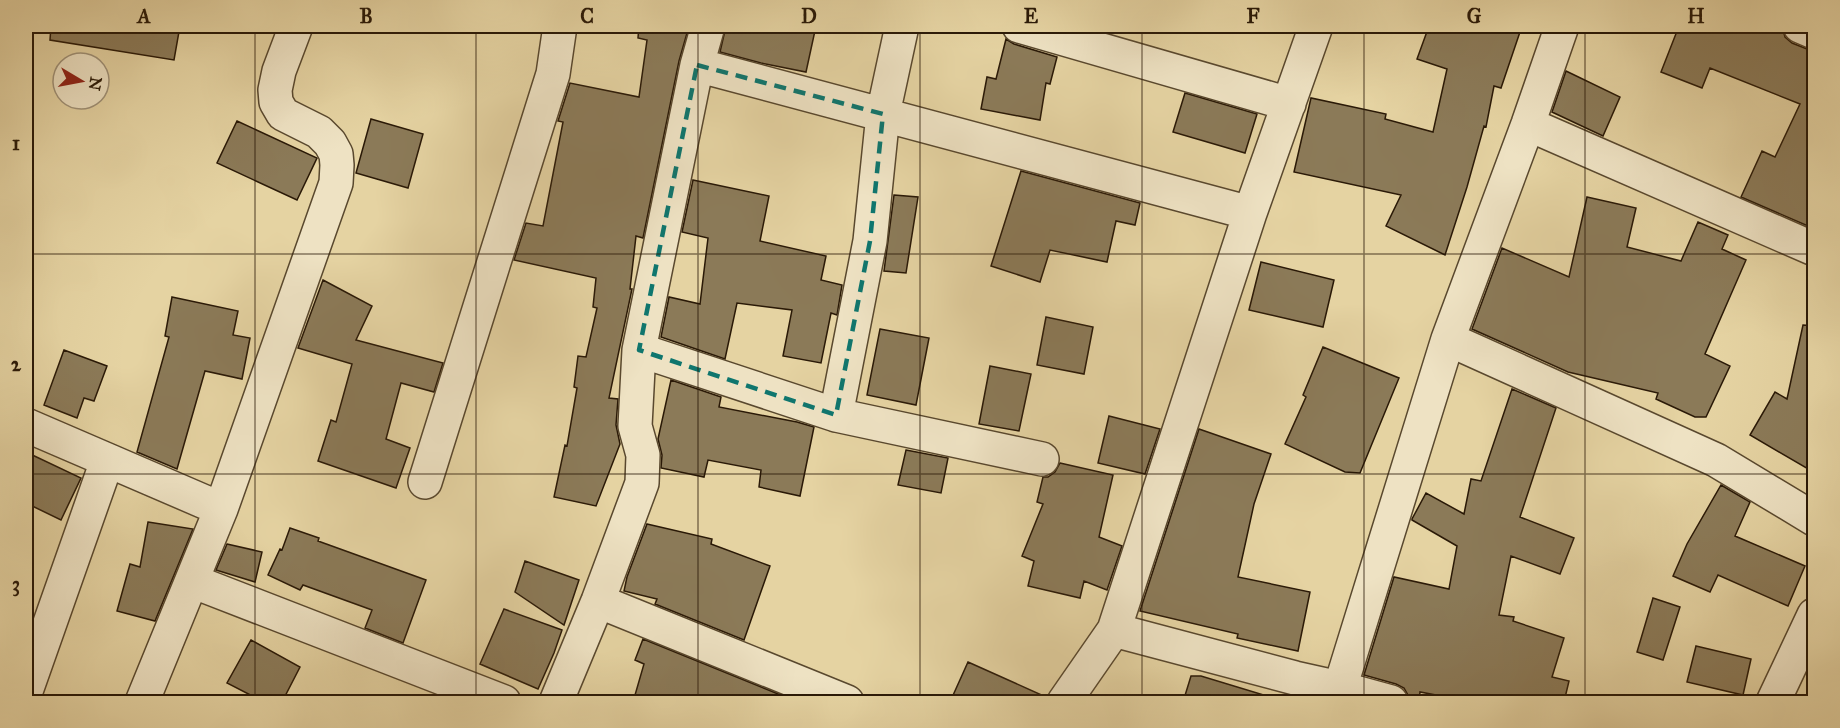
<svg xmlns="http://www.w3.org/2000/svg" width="1840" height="728" font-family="'IM FELL Great Primer',serif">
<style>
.building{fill:#8b7a58;stroke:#2a1907;stroke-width:1.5}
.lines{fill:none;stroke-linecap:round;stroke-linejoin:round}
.minor-casing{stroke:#59482e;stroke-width:36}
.minor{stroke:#eee2c3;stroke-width:33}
.marked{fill:none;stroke:#0f766e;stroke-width:4.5;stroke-dasharray:12 8;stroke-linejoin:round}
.grid{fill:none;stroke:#2a1907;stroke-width:1.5;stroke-opacity:0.55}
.neatline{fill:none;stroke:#2a1907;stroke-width:2}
.grid-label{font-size:20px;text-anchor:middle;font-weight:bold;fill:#2a1907}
</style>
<rect width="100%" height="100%" fill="#e5d3a2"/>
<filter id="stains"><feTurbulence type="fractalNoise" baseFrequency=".00333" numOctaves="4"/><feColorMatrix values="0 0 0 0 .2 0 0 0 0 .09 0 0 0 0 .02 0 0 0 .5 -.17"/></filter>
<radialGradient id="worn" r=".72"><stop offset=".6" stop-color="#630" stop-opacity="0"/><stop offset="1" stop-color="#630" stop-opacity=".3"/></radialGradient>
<!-- building -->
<path class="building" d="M51,26H180L174,60L50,40Z
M639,26H689L679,61L643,238L636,236L630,289H632L609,398L618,399L616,425L620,444L596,506L554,497L565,445L567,446L577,388L574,387L578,356L586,357L597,308L593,307L596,278L514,260L526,223L543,226L563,122L558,121L570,83L639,97L647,40L638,38Z
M726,26H816L806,72L761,63L720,52Z
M1429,26H1522L1501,88L1494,86L1486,127L1484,126L1467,187L1445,255L1386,226L1401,195L1294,172L1311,98L1386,114L1385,119L1433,132L1447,69L1417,59Z
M1679,26H1782L1785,37L1792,43L1807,49L1815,50V229L1741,197L1762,151L1775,157L1800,104L1710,68L1702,88L1661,72Z
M1006,39L1014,44L1057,57L1050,84L1046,83L1040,120L981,109L987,77L996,79Z
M1566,71L1620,97L1603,136L1552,112Z
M1185,93L1257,114L1245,153L1173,132Z
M371,119L423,134L408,188L356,173Z
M237,121L317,158L297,200L217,163Z
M1021,171L1140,203L1135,225L1116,221L1107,262L1050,250L1040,282L991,266Z
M693,180L769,196L760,241L826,256L821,280L842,285L837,315L831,313L821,363L783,356L792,310L737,303L725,359L661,337L669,297L700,304L708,238L682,232Z
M894,195L918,197L906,273L884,271Z
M1587,197L1636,208L1627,247L1681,261L1698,222L1728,235L1722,249L1746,260L1705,354L1730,366L1706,417H1695L1656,399L1658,393L1568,372L1472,329L1502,248L1569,277Z
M1261,262L1334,280L1323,327L1249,310Z
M323,280L372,306L356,340L443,363L434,392L401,383L386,439L410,448L396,488L318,461L331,420L336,422L352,364L298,348Z
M172,297L238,311L233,335L250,338L242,379L205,371L177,469L137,452L169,337L165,336Z
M1046,317L1093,327L1084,374L1037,365Z
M1803,325L1815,326V473L1750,435L1775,392L1787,399Z
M880,329L929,338L916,405L867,395Z
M1323,347L1399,378L1360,473L1345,472L1285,444L1306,397L1303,395Z
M64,350L107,366L94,401L84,398L77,418L44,405Z
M990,366L1031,374L1019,431L979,424Z
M671,380L721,397L719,407L797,422L814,427L800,496L759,487L761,470L708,460L704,477L661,468L662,455L658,439Z
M1512,389L1556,408L1520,517L1574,538L1560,574L1511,556L1499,615L1514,617L1513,621L1564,638L1552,677L1569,681L1564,702H1472L1420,692L1419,702H1409V697L1404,688L1396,684L1364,675L1394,577L1449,589L1457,546L1412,520V519L1426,493L1464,514L1471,479L1481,481Z
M1109,416L1160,429L1145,474L1098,463Z
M1199,429L1271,454L1254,504L1238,577L1310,592L1298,651L1237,638L1238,634L1140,611Z
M906,450L948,458L941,493L898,485Z
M26,452L81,478L61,520L26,503Z
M1060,463L1113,475L1099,537L1122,546L1107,590L1084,581L1080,598L1028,586L1034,561L1022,556L1043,504L1037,502L1043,477H1048L1055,472Z
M1721,485L1750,502L1735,536L1805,566L1788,606L1718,575L1710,592L1673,576L1687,544Z
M148,522L193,529L155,621L117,611L130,564L140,567Z
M647,524L712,539L711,544L770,566L744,640L655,604L657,599L624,591L627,577Z
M290,528L319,538L318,541L426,580L403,643L365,628L372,610L303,585L300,590L268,575L280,549L282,550Z
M227,544L262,552L255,582L216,570Z
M525,561L579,580L564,625L515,592Z
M1653,598L1680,607L1663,660L1637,652Z
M504,609L562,630L554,653L538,689L480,664Z
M643,639L798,702H633L644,664L635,660Z
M251,640L300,667L282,702H264L227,683Z
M1696,646L1751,659L1743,695L1687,682Z
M968,662L1046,697V702H950Z
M1191,676H1201L1267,696L1266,702H1183Z"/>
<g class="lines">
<defs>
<path id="minor" d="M1019,26L1289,104
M1800,26L1814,32
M697,65L1250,213
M1528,124L1814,249
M1448,339L1716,460L1814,519
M639,350L836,415L1042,459
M836,415L870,241L883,114L902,26
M26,425L221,509
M425,482L553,74L560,26
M192,581L504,702
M598,601L847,702
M1114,630L1295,678L1340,688L1448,339L1528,124L1562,26
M1340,688L1391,702
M26,691L107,461
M142,702L221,509L336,183L337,165L336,154L330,143L319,132L283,114L276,102L275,90L279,71L296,26
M556,702L598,601L642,483L643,455L635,426L639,350L697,65L708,26
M1064,702L1114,630L1250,213L1316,26
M1773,702L1814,615"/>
</defs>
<!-- minor casing -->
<use href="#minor" class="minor-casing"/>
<!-- minor -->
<use href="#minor" class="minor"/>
</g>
<!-- marked area -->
<path class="marked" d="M697,65L883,114L870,241L836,415L639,350Z"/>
<!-- grid -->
<path class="grid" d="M255,26V702M476,26V702M698,26V702M920,26V702M1142,26V702M1364,26V702M1585,26V702M26,254H1814M26,474H1814"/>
<!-- margin -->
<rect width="1840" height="728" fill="none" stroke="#e5d3a2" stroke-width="66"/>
<!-- north arrow -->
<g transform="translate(81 81) rotate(100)"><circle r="28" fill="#eee2c3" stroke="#a09278" stroke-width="1.5"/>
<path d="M0-4.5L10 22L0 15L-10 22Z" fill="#8f2418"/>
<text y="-9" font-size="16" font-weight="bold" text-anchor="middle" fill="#2a1907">N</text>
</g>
<rect x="33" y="33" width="1774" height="662" class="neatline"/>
<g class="grid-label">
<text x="144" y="23">A</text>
<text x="366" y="23">B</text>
<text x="587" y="23">C</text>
<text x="809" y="23">D</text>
<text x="1031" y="23">E</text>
<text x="1253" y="23">F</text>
<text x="1474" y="23">G</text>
<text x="1696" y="23">H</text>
<text x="16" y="150">1</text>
<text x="16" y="371">2</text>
<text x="16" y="591">3</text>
</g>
<rect width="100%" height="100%" filter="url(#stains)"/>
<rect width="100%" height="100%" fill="url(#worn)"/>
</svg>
